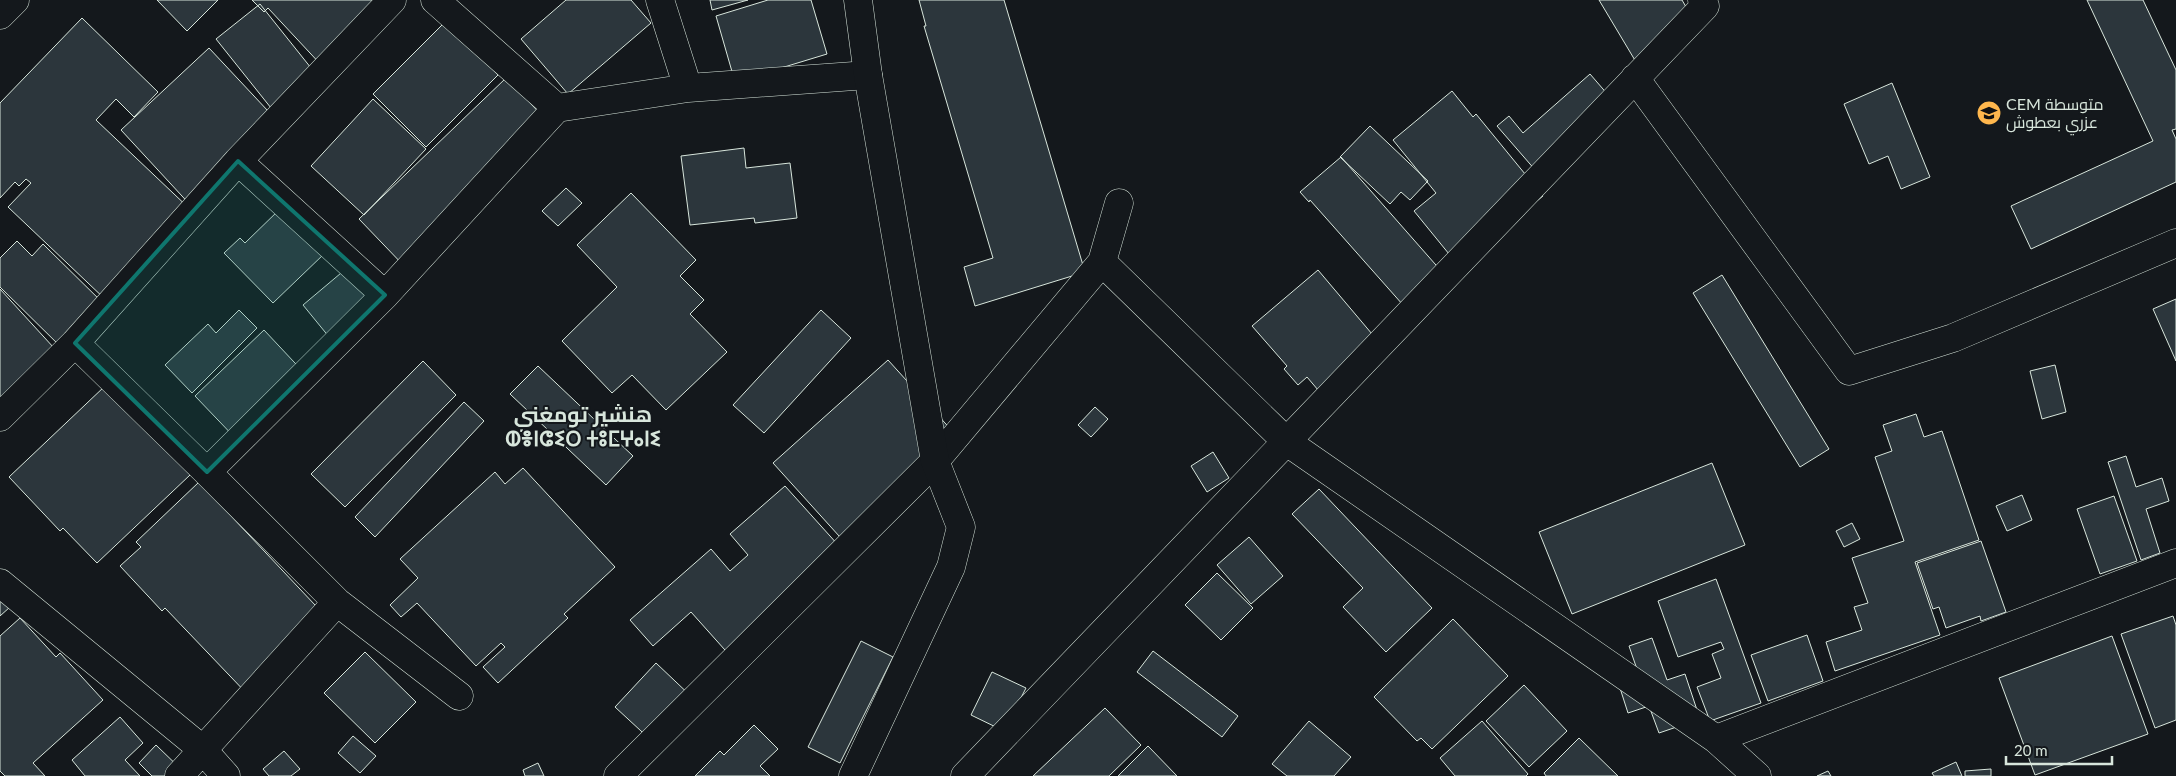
<svg xmlns="http://www.w3.org/2000/svg" width="2176" height="776" font-family="Lato,Cairo,'Noto Sans Tifinagh',sans-serif">
<style>
.building{fill:#2c363c;stroke:#d8e6dc}
.lines{fill:none;stroke-linecap:round;stroke-linejoin:round}
.minor-casing{stroke:#d8e6dc;stroke-width:29}
.tertiary-casing{stroke:#d8e6dc;stroke-width:29}
.minor{stroke:#14181c;stroke-width:28}
.tertiary{stroke:#14181c;stroke-width:28}
.marked{fill:#0f766e;fill-opacity:0.2;stroke:#0f766e;stroke-width:4;stroke-linejoin:round}
.labels{text-anchor:middle;stroke-width:4;stroke-linejoin:round;paint-order:stroke}
.poi-label{font-size:16px;fill:#d8e6dc;stroke:#14181c;text-anchor:start}
.district-label{font-size:21px;font-weight:bold;fill:#d8e6dc;stroke:#14181c}
</style>
<rect width="100%" height="100%" fill="#14181c"/>
<!-- building -->
<path class="building" d="M157,0H218L187,31Z
M252,0H397L324,68L268,8L264,12Z
M566,0H631L651,23L568,94L521,39Z
M710,0H748L712,10Z
M768,0H811L827,54L735,82L716,16Z
M919,0H1004L1085,272L975,306L964,267L993,258L924,26H926Z
M1599,0H1682L1700,31L1639,67Z
M2087,0H2143L2176,70V129L2172,130L2176,139V182L2031,249L2011,206L2153,141Z
M260,4L319,78L275,113L216,39Z
M82,18L158,92L134,117L116,99L96,120L193,212L107,301L8,207L31,183L26,179L19,186L15,182L0,198V103Z
M445,22L498,75L426,147L373,94Z
M209,48L283,127L194,209L121,130Z
M1590,74L1622,111L1543,179L1497,126L1509,116L1523,133Z
M506,78L554,128L407,269L359,219Z
M1892,83L1930,177L1901,189L1888,156L1869,164L1844,104Z
M1452,91L1473,117L1476,114L1543,196L1458,265L1414,211L1436,193L1393,140Z
M373,99L426,149L364,215L311,166Z
M1370,126L1428,181L1410,200L1401,192L1390,204L1340,157Z
M744,148L746,168L790,163L797,218L755,223L754,218L690,225L681,156Z
M1341,157L1450,281L1411,314L1310,200L1309,202L1300,192Z
M566,188L582,203L558,226L542,211Z
M631,193L696,260L680,276L704,300L690,314L727,352L666,410L632,375L612,393L562,341L617,287L577,245Z
M281,208L325,253L273,303L224,253L240,238L245,243Z
M17,241L32,256L43,244L107,307L64,350L0,287V258Z
M347,268L378,307L334,343L303,305Z
M1318,270L1383,347L1324,397L1307,377L1298,385L1284,369L1287,366L1252,326Z
M1722,275L1829,449L1800,467L1693,293Z
M0,289L65,360L0,419Z
M2176,299V361L2153,309Z
M239,310L257,328L192,393L165,365L208,324L216,333Z
M821,310L851,338L764,433L733,405Z
M264,330L309,378L240,443L195,396Z
M888,360L964,444L849,547L773,463Z
M423,361L456,395L345,507L311,474Z
M2055,365L2066,412L2042,419L2030,371Z
M538,366L633,456L606,485L510,394Z
M105,386L190,475L97,563L63,528L60,531L9,477Z
M464,402L484,421L375,537L355,517Z
M1095,407L1108,419L1091,437L1078,425Z
M1916,414L1924,437L1942,431L1979,540L1915,562L1940,635L1835,671L1826,642L1862,630L1854,607L1868,603L1852,558L1904,541L1875,457L1892,451L1883,425Z
M1213,452L1229,478L1207,492L1191,466Z
M2126,456L2136,487L2162,478L2169,501L2146,509L2160,553L2141,560L2108,462Z
M1712,463L1745,545L1572,614L1539,532Z
M523,468L615,567L564,614L568,618L498,683L483,667L505,647L501,643L476,666L417,603L401,617L390,605L418,578L400,559L495,472L505,484Z
M199,482L332,623L251,698L165,608L162,611L120,566L141,547L136,542Z
M785,486L848,556L733,659L691,612L653,646L630,620L711,549L730,571L748,555L730,534Z
M1319,489L1432,608L1386,652L1343,607L1363,588L1292,514Z
M2022,495L2032,520L2007,531L1996,506Z
M2114,496L2137,561L2100,574L2077,509Z
M1852,523L1860,539L1844,547L1836,531Z
M1249,537L1283,576L1251,604L1217,565Z
M1981,541L2006,612L1981,621L1980,616L1946,628L1939,607L1933,609L1917,563Z
M1217,573L1253,608L1221,640L1185,605Z
M1716,579L1761,703L1710,721L1697,687L1721,678L1712,654L1724,649L1721,642L1678,657L1658,601Z
M0,597L10,607L0,616Z
M2173,616L2176,625V720L2155,728L2121,634Z
M20,618L56,657L60,653L103,700L33,763L45,776H5L0,771V636Z
M1453,619L1508,676L1432,749L1421,738L1417,741L1374,697Z
M1807,635L1823,681L1768,701L1751,655Z
M2112,636L2148,734L2035,775L1999,678Z
M1652,638L1667,680L1685,674L1700,719L1659,733L1649,706L1628,713L1619,685L1640,678L1629,646Z
M861,641L893,657L840,763L808,747Z
M1153,651L1238,716L1222,737L1137,672Z
M365,652L416,702L375,743L324,693Z
M656,663L695,700L654,743L615,707Z
M992,672L1026,688L1004,731L971,715Z
M1524,685L1567,731L1529,767L1486,721Z
M1105,708L1141,745L1109,776H1033Z
M120,717L143,743L125,760L140,776H85L72,760Z
M1309,721L1351,757L1334,776H1287L1272,764Z
M1482,721L1528,774L1526,776H1455L1440,758Z
M754,725L778,749L760,766L770,776H695L720,751L724,755Z
M353,736L376,756L360,773L338,753Z
M1579,738L1618,776H1546L1544,773Z
M156,745L188,776H152L139,763Z
M1148,746L1177,776H1118Z
M284,751L300,769L291,776H269L263,769Z
M1956,762L1962,776H1934L1932,773Z
M538,763L544,776H525L523,770Z
M1991,769V776H1965V771Z
M1828,771L1831,776H1817Z"/>
<g class="lines">
<defs>
<path id="minor" d="M435,0L557,108
M660,0L688,88
M0,15L15,0
M1635,78L1849,371L1953,338L2176,243
M238,161L385,295
M1102,262L1287,442L1716,739L1757,776
M75,343L207,472L337,602L459,696
M0,417L75,343L238,161L392,0
M207,472L385,295L557,108L688,88L868,75
M0,583L202,749L226,776
M1716,739L2176,563
M179,776L337,602
M618,776L935,461L1102,262L1119,203
M965,776L1705,6L1702,0"/>
<path id="tertiary" d="M853,776L951,567L961,527L935,461L868,75L858,0"/>
</defs>
<!-- minor casing -->
<use href="#minor" class="minor-casing"/>
<!-- tertiary casing -->
<use href="#tertiary" class="tertiary-casing"/>
<!-- minor -->
<use href="#minor" class="minor"/>
<!-- tertiary -->
<use href="#tertiary" class="tertiary"/>
</g>
<!-- marked area -->
<path class="marked" d="M238,161L385,295L207,472L75,343Z"/>
<!-- icons -->
<defs>
<symbol id="school-disc" viewBox="-11 -11 22 22"><circle r="9.5" fill="#ffb74d" stroke="#14181c"/><path d="M0-5L7-2L0 1L-7-2ZM-4 1L0 2.5L4 1V4Q0 6-4 4Z" fill="#111"/></symbol>
</defs>
<g fill-rule="evenodd">
<use href="#school-disc" x="1975" y="99" width="28" height="28"/>
</g>
<g class="labels">
<!-- poi labels -->
<g class="poi-label">
<text x="2006" y="110">CEM متوسطة<tspan x="2006" dy="18">عزري بعطوش</tspan></text>
</g>
<!-- district labels -->
<g class="district-label">
<text x="583" y="422">هنشير تومغني<tspan x="583" dy="24">ⵀⴻⵏⵛⵉⵔ ⵜⵓⵎⵖⴰⵏⵉ</tspan></text>
</g>
</g>
<!-- scale -->
<path d="M2006 756v8h106v-8" fill="none" stroke="#d8e6dc" stroke-width="2.5"/>
<text x="2014" y="756" font-size="15" fill="#d8e6dc" stroke="#14181c" stroke-width="4" paint-order="stroke">20 m</text>
</svg>
